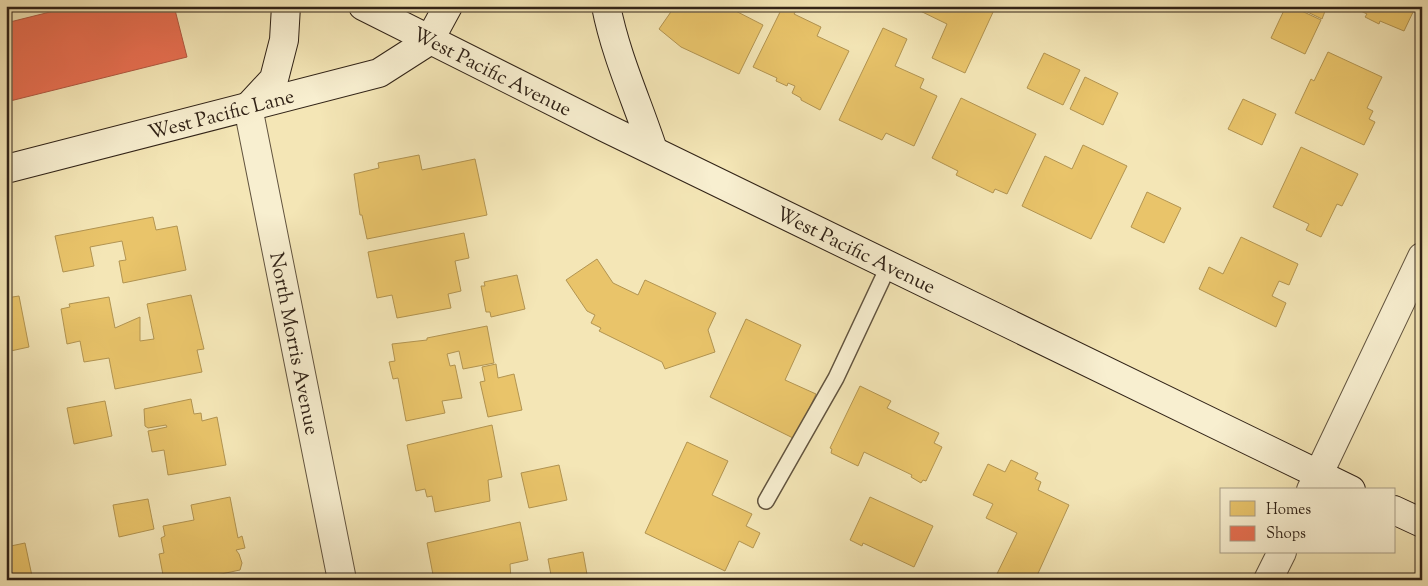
<svg xmlns="http://www.w3.org/2000/svg" width="1428" height="586" font-family="'Sorts Mill Goudy',serif">
<style>
.homes{fill:#e9c46a;stroke:#b29451}
.shops{fill:#e76f51;stroke:#b05840}
.lines{fill:none;stroke-linecap:round;stroke-linejoin:round}
.lane-casing{stroke:#62543f;stroke-width:18}
.street-casing{stroke:#62543f;stroke-width:30}
.secondary-casing{stroke:#312317;stroke-width:30}
.lane{stroke:#f8efd0;stroke-width:15}
.street{stroke:#f8efd0;stroke-width:28}
.secondary{stroke:#f8efd0;stroke-width:28}
.labels{text-anchor:middle;stroke-width:5;stroke-linejoin:round;paint-order:stroke}
.street-label{font-size:20px;fill:#312317;stroke:#f8efd0}
</style>
<rect width="100%" height="100%" fill="#f4e6b6"/>
<filter id="stains"><feTurbulence type="fractalNoise" baseFrequency=".004" numOctaves="4"/><feColorMatrix values="0 0 0 0 .2 0 0 0 0 .09 0 0 0 0 .02 0 0 0 .5 -.17"/></filter>
<radialGradient id="worn" r=".72"><stop offset=".6" stop-color="#630" stop-opacity="0"/><stop offset="1" stop-color="#630" stop-opacity=".3"/></radialGradient>
<!-- homes -->
<path class="homes" d="M675,6H726L763,25L739,74L681,47L659,29Z
M910,6H985L994,10L965,73L932,58L947,24Z
M1286,6H1291L1321,20L1305,54L1271,38Z
M1295,6H1327L1322,19Z
M1351,6H1422V12L1414,10L1404,31L1380,21L1379,24L1365,17L1367,14Z
M788,7L796,11L794,14L821,27L817,36L849,51L820,110L801,100V98L792,93L795,86L788,83L787,86L776,81L777,78L753,67L782,8L787,11Z
M883,28L907,39L895,66L924,79L920,88L937,96L914,146L886,133L882,140L839,120Z
M1328,52L1382,77L1367,108L1373,111L1369,119L1375,122L1364,145L1295,113L1311,79L1314,81Z
M1044,53L1080,70L1063,105L1027,88Z
M1085,77L1118,93L1103,125L1070,109Z
M961,98L1036,134L1007,194L995,189L993,193L956,175L958,171L932,158Z
M1243,99L1276,114L1262,145L1228,129Z
M1083,145L1127,166L1091,239L1022,206L1045,156L1072,169Z
M1301,147L1358,174L1342,206L1337,204L1321,237L1306,230L1309,224L1273,207Z
M419,155L422,170L475,159L487,215L367,239L362,215H360L354,174L379,168L378,163Z
M1147,192L1181,208L1164,243L1131,227Z
M153,217L156,230L177,226L186,270L123,283L119,261L126,260L122,241L90,247L94,266L63,272L55,236Z
M464,233L469,258L455,261L461,291L448,294L451,308L397,318L392,295L377,298L368,252Z
M1241,237L1298,264L1289,285L1279,281L1272,296L1286,303L1276,327L1199,289L1209,267L1223,274Z
M597,259L613,283L638,295L645,280L716,313L708,330L715,352L665,369L662,362L599,331L601,328L591,323L595,315L587,311L566,280Z
M517,275L525,309L491,317L490,312H486L481,286H485L484,282Z
M191,295L204,349L197,350L202,372L115,389L109,358L84,362L80,341L67,344L61,309L70,307L69,304L109,297L115,328L140,317V341L154,339L147,304Z
M19,296L29,347L6,352V298Z
M746,319L801,345L785,380L816,394L795,439L710,397Z
M487,326L494,363L463,369L459,351L447,354L450,366L455,365L462,398L442,401L445,413L406,421L398,378L393,379L389,362L395,361L392,344L427,340V338Z
M496,364L498,378L514,374L522,410L488,417L480,382L485,381L482,367Z
M860,386L891,401L887,408L939,433L934,443L942,447L926,481L923,480L921,483L911,477L912,475L864,452L858,466L831,453L832,449L830,448Z
M191,399L194,414L201,413L202,421L217,417L226,465L168,475L164,450L152,452L148,431L167,427L166,425L148,428L145,426L144,409Z
M105,401L112,436L74,444L67,408Z
M492,425L502,477L488,480L490,501L435,512L432,496L427,497L425,489L416,491L407,445Z
M687,442L728,461L712,495L752,514L746,526L760,533L753,548L739,541L725,571L645,533Z
M1011,460L1038,473L1035,479L1041,482L1038,490L1069,505L1035,580H994L1017,533L986,518L993,504L973,495L988,464L1005,472Z
M559,465L567,500L529,508L521,473Z
M230,497L238,538L242,536L245,548L236,550L239,554L242,563L240,570L193,580H164L159,554L164,553L161,538L165,536L163,526L194,520L191,505Z
M870,497L933,526L914,567L863,543L862,546L850,540Z
M148,499L154,529L119,537L113,505Z
M520,522L528,560L510,564L511,580H434L427,543Z
M25,543L32,576L6,580V547Z
M583,552L588,580H552L548,559Z"/>
<!-- shops -->
<path class="shops" d="M74,6H174L187,57L6,102V23Z"/>
<g class="lines">
<defs>
<path id="lane" d="M766,501L836,378L889,265"/>
<g id="street">
<path id="s1" d="M248,107L342,580"/>
<path d="M1311,490L1422,257"/>
<path d="M1268,580L1282,552"/>
</g>
<g id="secondary">
<path id="s2" d="M363,6L604,127L1351,490"/>
<path d="M606,6C616,57 637,101 653,150"/>
<path d="M248,107L274,79L284,40L286,6"/>
<path id="s3" d="M6,169L379,73L429,41L448,6"/>
<path d="M1394,510L1422,523"/>
</g>
</defs>
<!-- lane casing -->
<use href="#lane" class="lane-casing"/>
<!-- street casing -->
<use href="#street" class="street-casing"/>
<!-- secondary casing -->
<use href="#secondary" class="secondary-casing"/>
<!-- lane -->
<use href="#lane" class="lane"/>
<!-- street -->
<use href="#street" class="street"/>
<!-- secondary -->
<use href="#secondary" class="secondary"/>
</g>
<g class="labels">
<!-- street labels -->
<g class="street-label">
<text dy="7" stroke="none"><textPath href="#s2" startOffset="145">West Pacific Avenue</textPath></text>
<text dy="7" stroke="none"><textPath href="#s3" startOffset="222">West Pacific Lane</textPath></text>
<text dy="7" stroke="none"><textPath href="#s2" startOffset="550">West Pacific Avenue</textPath></text>
<text dy="7" stroke="none"><textPath href="#s1" startOffset="241">North Morris Avenue</textPath></text>
</g>
</g>
<!-- margin -->
<rect width="1428" height="586" fill="none" stroke="#f4e6b6" stroke-width="25"/>
<rect x="8" y="8" width="1413" height="571" fill="none" stroke="#312317" stroke-width="2.5"/>
<rect x="12" y="12" width="1403" height="561" fill="none" stroke="#312317"/>
<!-- legend -->
<rect x="1220" y="488" width="175" height="65" fill="#f8efd0" stroke="#a89d86"/>
<rect x="1230" y="501" width="25" height="15" fill="#e9c46a" stroke="#a89d86"/>
<text x="1266" y="514" font-size="15" fill="#312317">Homes</text>
<rect x="1230" y="526" width="25" height="15" fill="#e76f51" stroke="#a89d86"/>
<text x="1266" y="538" font-size="15" fill="#312317">Shops</text>
<rect width="100%" height="100%" filter="url(#stains)"/>
<rect width="100%" height="100%" fill="url(#worn)"/>
</svg>
